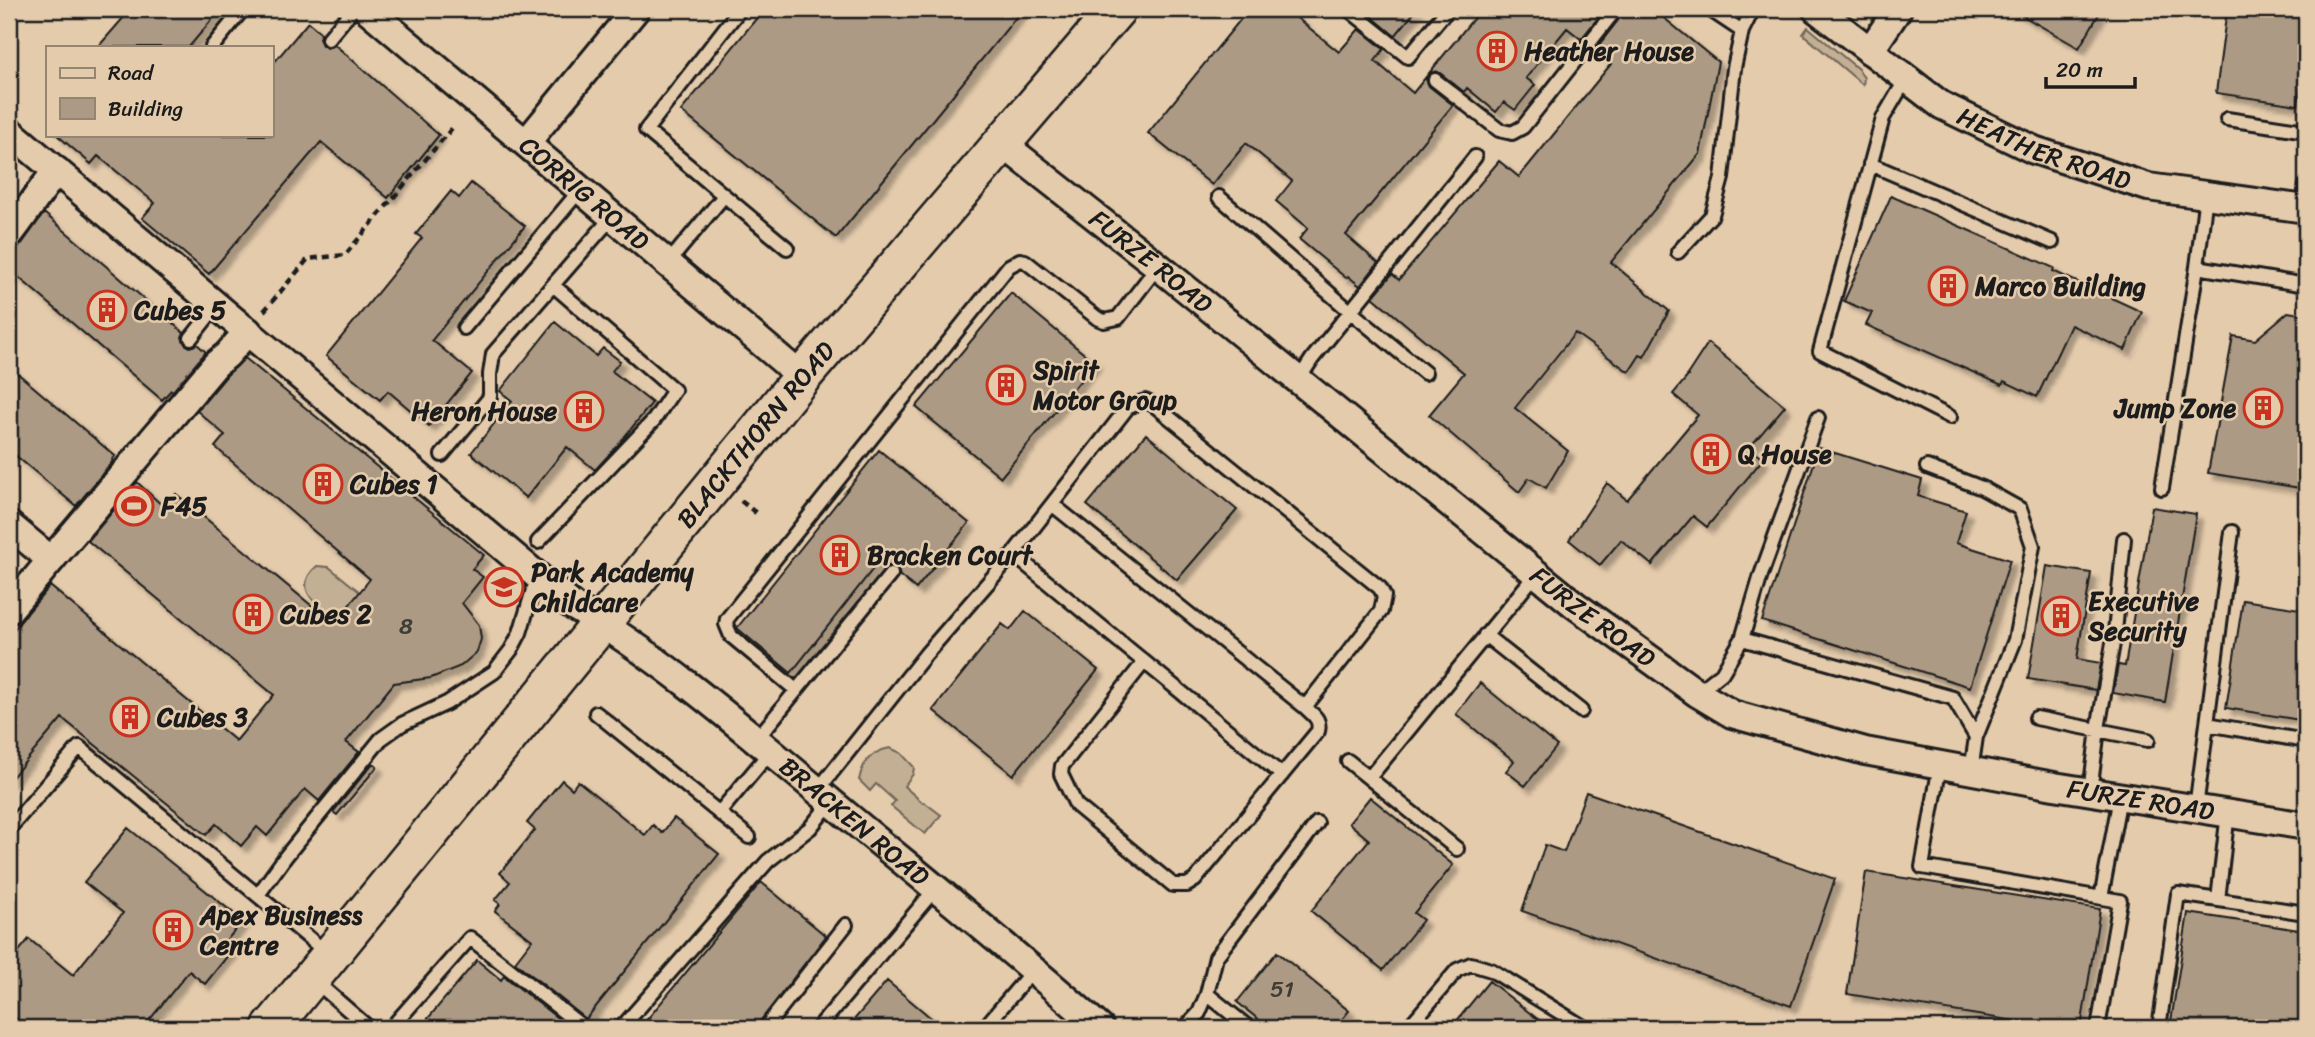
<svg xmlns="http://www.w3.org/2000/svg" width="2315" height="1037" font-family="Sriracha,sans-serif">
<style>
.green{fill:#c3af94;stroke:#706658;stroke-width:2}
.building{fill:#ac9a84;stroke:#1c1c1c;stroke-width:2;filter:url(#shadow)}
.lines{fill:none;stroke-linecap:round;stroke-linejoin:round}
.lane-casing{stroke:#1c1c1c;stroke-width:18}
.street-casing{stroke:#1c1c1c;stroke-width:32}
.secondary-casing{stroke:#1c1c1c;stroke-width:42}
.path{stroke:#1c1c1c;stroke-width:4.5;stroke-dasharray:7 5;stroke-linecap:butt}
.lane{stroke:#e4cbac;stroke-width:12}
.street{stroke:#e4cbac;stroke-width:26}
.secondary{stroke:#e4cbac;stroke-width:37}
.labels{text-anchor:middle;stroke-width:5;stroke-linejoin:round;paint-order:stroke}
.number-label{font-size:23px;fill:#403c36}
.poi-label{font-size:26px;font-weight:bold;fill:#1c1c1c;stroke:#e4cbac;text-anchor:start}
.street-label{font-size:26px;fill:#1c1c1c;stroke:#e4cbac}
</style>
<defs>
<filter id="shadow"><feDropShadow dx="6" dy="6" stdDeviation="2" flood-color="#0004"/></filter>
</defs>
<rect width="100%" height="100%" fill="#e4cbac"/>
<filter id="ink" filterUnits="userSpaceOnUse"><feTurbulence type="fractalNoise" baseFrequency=".0143" numOctaves="2"/><feDisplacementMap in="SourceGraphic" scale="14" xChannelSelector="R" yChannelSelector="G"/><feConvolveMatrix kernelMatrix="1 2 1 2 8 2 1 2 1" color-interpolation-filters="sRGB"/></filter>
<g filter="url(#ink)">
<!-- green -->
<path class="green" d="M1808,27L1858,69L1864,78L1863,85L1803,34Z
M317,566L329,567L361,593L337,622C319,606 290,589 317,566Z
M890,748L901,753L914,767L913,774L904,786L923,803L924,802L941,815L925,834L891,806L895,801L876,784L870,791L859,780C863,762 870,752 890,748Z"/>
<!-- building -->
<path class="building" d="M131,9H221L189,47H98Z
M764,9H1023L836,238L681,111Z
M1249,9H1286L1339,52L1359,29L1384,49L1375,61L1413,93L1481,9H1605L1581,39L1567,28L1526,78L1535,85L1515,110L1504,102L1496,112L1467,88L1464,92L1440,73L1436,71L1429,74L1426,79L1429,86L1453,105L1346,235L1378,263L1360,286L1348,276L1346,278L1299,239L1308,228L1276,201L1292,181L1246,143L1212,185L1148,133Z
M1376,9H1417L1395,36L1370,15Z
M1625,9H1653L1718,62L1700,154L1611,262L1669,311L1644,357L1640,355L1629,372L1575,333L1515,408L1568,451L1546,488L1529,478L1519,492L1429,415L1464,373L1373,297L1392,274L1399,280L1499,161L1519,177L1611,64L1595,50L1623,14Z
M2011,9H2102L2079,48Z
M2227,9H2306V43L2298,105L2216,93Z
M308,22L321,33L319,38L322,45L327,48L335,45L439,135L388,198L321,142L209,274L142,218L155,203L98,156L91,164L57,135H271V66Z
M471,183L525,226L432,340L472,373L429,426L388,391L380,400L326,356L422,238L416,234L451,191L459,198Z
M1891,196L2054,268L2053,271L2142,312L2125,350L2071,325L2037,397L2004,381L2002,385L1866,325L1872,313L1844,301Z
M44,213L184,333L182,337L185,344L190,347L197,344L206,352L173,391L171,390L162,400L9,269V250L21,245Z
M1011,293L1095,363L1001,477L916,407Z
M2288,312L2306,315V489L2208,473L2233,336L2255,340Z
M555,322L596,356L603,348L620,361L612,371L652,403L617,446L595,470L567,447L526,498L471,453L512,401L500,391Z
M1708,343L1785,406L1749,448L1763,459L1707,527L1693,516L1652,565L1621,540L1600,565L1569,540L1607,483L1627,500L1698,415L1673,394L1688,376L1687,375Z
M245,358L484,555L472,569L483,577L462,603L479,625L481,639L477,652L461,666L431,678L394,683L346,742L359,752L319,801L305,789L267,836L257,827L241,846L216,824L206,835L62,718L9,781V635L50,586L236,741L274,695L88,541L137,482L165,508L176,494L334,624L370,579L215,447L225,435L197,411L227,375Z
M9,366L115,456L112,460L113,461L76,506L9,450Z
M1146,434L1237,510L1177,580L1087,505Z
M1819,448L1922,480L1918,496L1966,511L1956,543L2010,560L1970,687L1762,621Z
M879,450L969,523L916,589L900,576L897,568L888,566L880,560L791,673L737,628Z
M2152,507L2196,514L2165,702L2113,693L2118,665L2125,666Z
M2047,566L2091,573L2077,659L2101,663L2096,690L2028,679Z
M2243,600L2306,610V721L2226,708Z
M1025,611L1098,670L1013,775L933,710L1002,624L1010,630Z
M1480,683L1557,746L1525,786L1506,771L1514,761L1456,714Z
M373,763L377,767L337,815L333,812Z
M562,780L572,789L578,781L645,835L653,825L662,833L674,818L719,854L586,1019L515,962L532,940L495,911L500,904L495,900L510,882L500,873L535,830L527,823Z
M1586,792L1835,879L1791,1006L1522,911L1545,845L1564,852Z
M1370,797L1453,865L1414,913L1423,920L1383,970L1311,911L1369,840L1349,823Z
M128,828L243,921L226,941L234,948L205,984L189,971L143,1028H27L9,1013V963L29,939L73,975L123,913L84,882Z
M1866,872L2100,909L2081,1028H2039L2040,1025L1847,994Z
M761,882L826,936L755,1028H640Z
M2188,913L2306,931V1028H2170Z
M1277,952L1349,1011L1335,1028H1269L1237,1002Z
M477,960L501,980L504,976L570,1028H420Z
M887,981L943,1028H847Z
M1489,981L1549,1028H1451Z"/>
<g class="lines">
<defs>
<path id="lane" d="M740,9L646,130L787,248
M1348,9L1408,57L1448,9
M1709,9L1742,31
M328,39L353,9
M212,47L243,9
M1906,79L1883,118L1820,351L1950,417
M1435,80L1499,130L1512,133L1523,127L1616,9
M2227,119L2306,131
M1870,164L2052,242
M1219,197L1351,312L1425,373
M2303,208L2306,185
M1678,252L1712,215L1722,178L1734,68L1742,31L1753,9
M668,263L723,197
M2197,267L2306,285
M464,328L581,189
M191,338L217,305
M1299,379L1312,359L1475,157
M442,455L490,397V374L493,354L613,216
M1927,467L1982,488L2020,509L2033,546L2015,640L1976,737
M2162,488L2197,267L2206,195
M538,542L654,420L674,390L553,285
M1013,554L1282,775
M1485,635L1581,711
M1742,639L1953,698L1976,737L1971,771
M1144,662L1062,766L1061,774L1076,805L1173,885H1187L1195,880L1318,731C1321,719 1313,715 1305,707
M796,690L731,636L726,624L727,619L1009,266L1020,260L1025,261L1097,318L1104,321L1118,318L1158,266
M1697,693L1722,673L1742,639L1761,575L1818,418
M596,713L749,837
M2036,718L2148,740
M2207,724L2306,741
M756,740L891,574
M1348,761L1457,849
M1940,765L1922,867L2120,901L2098,1028
M1369,778L1536,574
M817,791L926,654L1013,554L1128,407L1145,401L1154,405L1380,588L1384,596L1381,611L1305,707L1053,505
M2090,792L2098,729L2115,632L2124,539
M2196,808L2232,532
M719,813L770,752
M9,829L79,747L327,953
M258,895L286,856L381,739L402,724L447,703L494,672L511,650L520,633L533,590L541,579
M2101,898L2120,797
M2218,900L2228,812
M315,981L369,1028
M1207,994L1249,1028
M391,1028L470,938L584,1028
M625,1028L623,1026L768,861L810,828L831,802
M765,1028L846,925
M818,1028L936,888
M984,1028L1034,969
M1185,1028L1199,1013L1207,994L1216,957L1317,823
M1408,1028L1457,970L1471,964L1491,970L1585,1028
M2159,1028L2178,894L2306,913"/>
<g id="street">
<path id="s1" d="M367,9L802,377"/>
<path id="s2" d="M1816,9L1941,105L2034,150L2148,187L2306,209"/>
<path d="M1870,51L1898,9"/>
<path id="s3" d="M9,131L573,606C665,660 749,734 831,802C921,877 1013,950 1100,1028"/>
<path d="M526,143L636,9"/>
<path id="s4" d="M1003,144L1158,266L1575,605L1697,693L1732,714L1865,751L2054,786L2306,826"/>
<path d="M9,235C26,214 39,191 57,171"/>
<path d="M9,525L51,560"/>
<path d="M9,610L216,364L227,355L248,331"/>
</g>
<g id="secondary">
<path id="s5" d="M271,1028L802,377L1117,9"/>
</g>
</defs>
<!-- lane casing -->
<use href="#lane" class="lane-casing"/>
<!-- street casing -->
<use href="#street" class="street-casing"/>
<!-- secondary casing -->
<use href="#secondary" class="secondary-casing"/>
<!-- path -->
<path class="path" d="M264,311L308,259L345,255L453,127
M741,501L756,513"/>
<!-- lane -->
<use href="#lane" class="lane"/>
<!-- street -->
<use href="#street" class="street"/>
<!-- secondary -->
<use href="#secondary" class="secondary"/>
</g>
</g>
<!-- icons -->
<defs>
<symbol id="building-ring" viewBox="-11 -11 22 22"><circle r="9.5" fill="#e4cbac" stroke="#c8321e" stroke-width="1.5"/><path d="M-4-6H4V6H1V3H-1V6H-4ZM-2.5-4.3h1.7v1.8h-1.7ZM.8-4.3h1.7v1.8H.8ZM-2.5-1h1.7V.8h-1.7ZM.8-1h1.7V.8H.8Z" fill="#c8321e"/></symbol>
<symbol id="stadium-ring" viewBox="-11 -11 22 22"><circle r="9.5" fill="#e4cbac" stroke="#c8321e" stroke-width="1.5"/><path d="M0-5a6.5 5 0 1 0 0 10a6.5 5 0 1 0 0-10ZM-3.5-1.8h7v3.6h-7Z" fill="#c8321e"/></symbol>
<symbol id="school-ring" viewBox="-11 -11 22 22"><circle r="9.5" fill="#e4cbac" stroke="#c8321e" stroke-width="1.5"/><path d="M0-5L7-2L0 1L-7-2ZM-4 1L0 2.5L4 1V4Q0 6-4 4Z" fill="#c8321e"/></symbol>
</defs>
<g fill-rule="evenodd">
<use href="#building-ring" x="1475" y="29" width="44" height="44"/>
<use href="#building-ring" x="1926" y="264" width="44" height="44"/>
<use href="#building-ring" x="85" y="288" width="44" height="44"/>
<use href="#building-ring" x="984" y="363" width="44" height="44"/>
<use href="#building-ring" x="2241" y="386" width="44" height="44"/>
<use href="#building-ring" x="562" y="389" width="44" height="44"/>
<use href="#building-ring" x="1689" y="432" width="44" height="44"/>
<use href="#building-ring" x="301" y="462" width="44" height="44"/>
<use href="#stadium-ring" x="112" y="484" width="44" height="44"/>
<use href="#building-ring" x="818" y="533" width="44" height="44"/>
<use href="#school-ring" x="482" y="565" width="44" height="44"/>
<use href="#building-ring" x="231" y="592" width="44" height="44"/>
<use href="#building-ring" x="2039" y="594" width="44" height="44"/>
<use href="#building-ring" x="108" y="695" width="44" height="44"/>
<use href="#building-ring" x="151" y="908" width="44" height="44"/>
</g>
<g class="labels">
<!-- number labels -->
<g class="number-label">
<text x="406" y="634">8</text>
<text x="1282" y="997">51</text>
</g>
<!-- poi labels -->
<g class="poi-label">
<text x="1524" y="60">Heather House</text>
<text x="1975" y="295">Marco Building</text>
<text x="134" y="319">Cubes 5</text>
<text x="1033" y="379">Spirit<tspan x="1033" dy="30">Motor Group</tspan></text>
<text x="2236" y="417" text-anchor="end">Jump Zone</text>
<text x="557" y="420" text-anchor="end">Heron House</text>
<text x="1738" y="463">Q House</text>
<text x="350" y="493">Cubes 1</text>
<text x="161" y="515">F45</text>
<text x="867" y="564">Bracken Court</text>
<text x="531" y="581">Park Academy<tspan x="531" dy="30">Childcare</tspan></text>
<text x="2088" y="610">Executive<tspan x="2088" dy="30">Security</tspan></text>
<text x="280" y="623">Cubes 2</text>
<text x="157" y="726">Cubes 3</text>
<text x="200" y="924">Apex Business<tspan x="200" dy="30">Centre</tspan></text>
</g>
<!-- street labels -->
<g class="street-label">
<text dy="9" stroke="none"><textPath href="#s2" startOffset="270">HEATHER ROAD</textPath></text>
<text dy="9" stroke="none"><textPath href="#s1" startOffset="285">CORRIG ROAD</textPath></text>
<text dy="9" stroke="none"><textPath href="#s4" startOffset="189">FURZE ROAD</textPath></text>
<text dy="9" stroke="none"><textPath href="#s5" startOffset="766">BLACKTHORN ROAD</textPath></text>
<text dy="9" stroke="none"><textPath href="#s4" startOffset="756">FURZE ROAD</textPath></text>
<text dy="9" stroke="none"><textPath href="#s4" startOffset="1344">FURZE ROAD</textPath></text>
<text dy="9" stroke="none"><textPath href="#s3" startOffset="1092">BRACKEN ROAD</textPath></text>
</g>
</g>
<!-- margin -->
<rect width="2315" height="1037" fill="none" stroke="#e4cbac" stroke-width="35"/>
<rect x="18" y="18" width="2280" height="1002" fill="none" stroke="#1c1c1c" stroke-width="2.5" filter="url(#ink)"/>
<!-- legend -->
<rect x="46" y="46" width="228" height="91" fill="#e4cbac" stroke="#948572" stroke-width="2"/>
<rect x="60" y="68" width="35" height="10" fill="#e4cbac" stroke="#948572" stroke-width="2"/>
<text x="108" y="80" font-size="21" fill="#1c1c1c">Road</text>
<rect x="60" y="98" width="35" height="21" fill="#ac9a84" stroke="#948572" stroke-width="2"/>
<text x="108" y="116" font-size="21" fill="#1c1c1c">Building</text>
<!-- scale -->
<path d="M2046 77v10h89v-10" fill="none" stroke="#1c1c1c" stroke-width="3.5"/>
<text x="2056" y="77" font-size="21" fill="#1c1c1c" stroke="#e4cbac" stroke-width="5" paint-order="stroke">20 m</text>
</svg>
